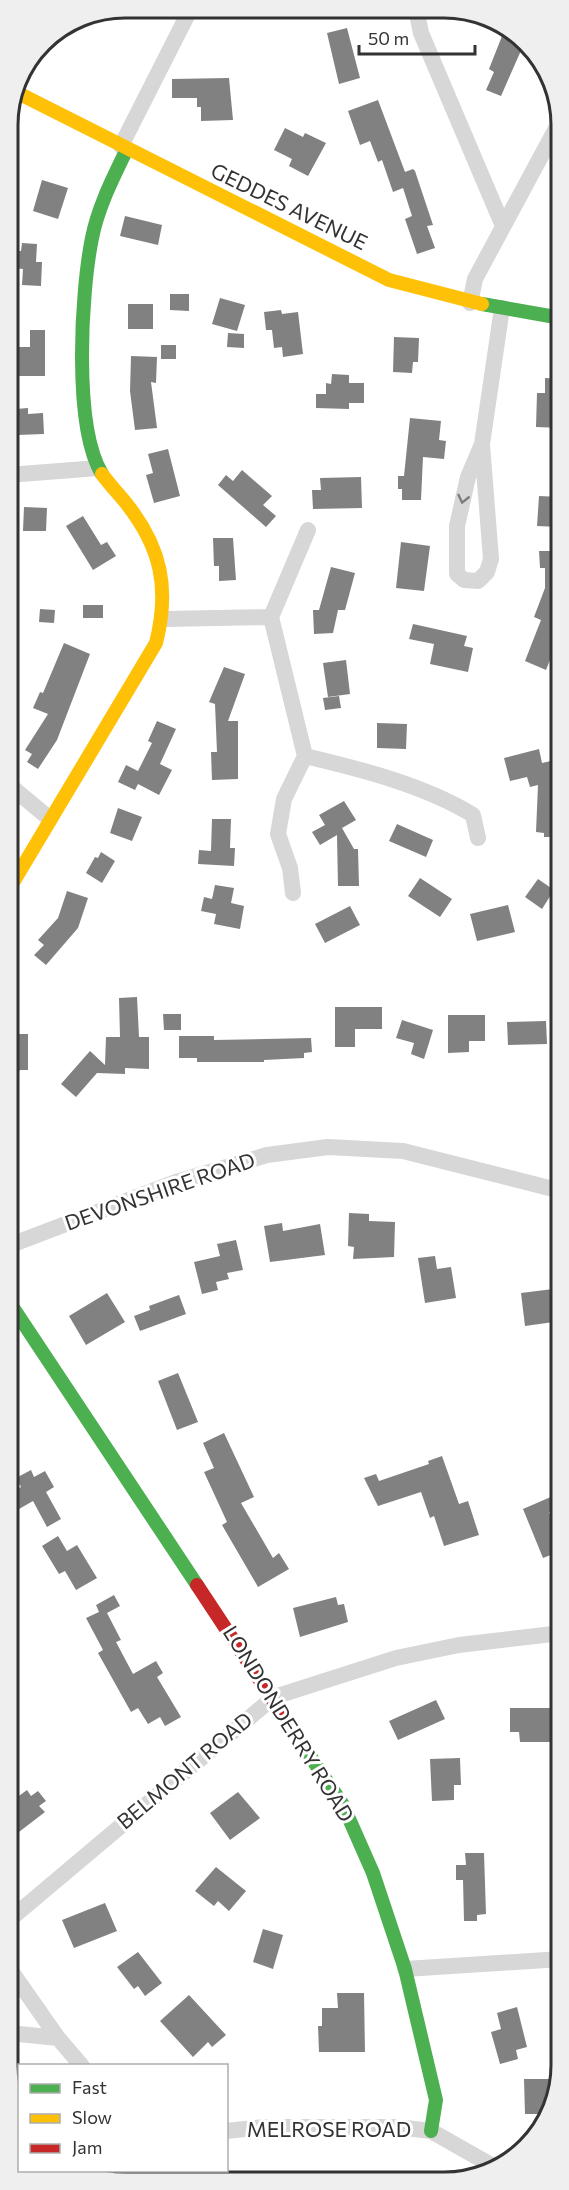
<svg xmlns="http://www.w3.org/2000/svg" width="569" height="2190" font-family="Commissioner,sans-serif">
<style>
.building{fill:#818181}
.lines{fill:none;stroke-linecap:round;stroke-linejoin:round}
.street{stroke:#d7d7d7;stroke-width:16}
.fast{stroke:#4caf50;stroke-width:14}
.slow{stroke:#ffc107;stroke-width:14}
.jam{stroke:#c62828;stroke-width:14}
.oneway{stroke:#7d7d7d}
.labels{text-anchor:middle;stroke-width:6;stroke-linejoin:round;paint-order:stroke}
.street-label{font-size:21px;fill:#333;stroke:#fff}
.rim{fill:none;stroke:#333;stroke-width:3}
</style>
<rect width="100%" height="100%" fill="#fff"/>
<!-- building -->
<path class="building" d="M347,28L360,78L339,84L327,33Z
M504,31L517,38L515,43L523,46L501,96L486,90L494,72L489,69Z
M229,78L233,120L201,121V107H197V98H172V79Z
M378,100L405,172L413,169L415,171L433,225L427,226L435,248L417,254L405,219L412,216L403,188L393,192L382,160L378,162L370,141L360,145L348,111Z
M285,128L303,137L305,133L326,143L308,176L289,166L292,159L274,150Z
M42,180L68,188L58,219L33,211Z
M125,216L162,225L158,245L120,236Z
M22,243L37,244L36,262H42L41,286L22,285L23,269L12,268V251H21Z
M170,294H189V311L170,310Z
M220,298L245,305L237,331L212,324Z
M128,304H153V329H128Z
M281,310L282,314L298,312L303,354L283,357L282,347L274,348L272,330H266L264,312Z
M30,330H45V376H18V347H30Z
M228,333L244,334V348L227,347Z
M394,337L419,338L418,362H413L412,373L393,372Z
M161,345H176V359H161Z
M131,356L157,357L156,383L151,382L157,428L135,430L130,391Z
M332,374L349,375V383H364V403H349V409L316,408V394H326V383L331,384Z
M545,378L561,379V428L536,427L537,393H545Z
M28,408V414L43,413L44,434L17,435L16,409Z
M410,418L441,421L439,440L446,441L444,459L423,457L421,500H402V489H398V476H404Z
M168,449L180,496L154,503L146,475L153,473L148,454Z
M242,470L272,496L263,505L276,516L266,527L218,485L226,475L233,481Z
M361,477L362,508L313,509L312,490H321L320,478Z
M539,496L561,497L559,527L537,526Z
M24,507L47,508L46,531H23Z
M83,516L101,545L107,542L116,556L93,570L66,526Z
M213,538H233L236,580L219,581V566H214Z
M401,542L430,546L424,591L396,588Z
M539,551H561V653L554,650L546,670L525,661L541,620L534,617L545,588V568H540Z
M331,567L355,573L345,610H338L333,633L314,634L313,610H319Z
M83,605H103V618H83Z
M40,609L55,610L54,623L39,622Z
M413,624L467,636L464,646L473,648L468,672L430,664L434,644L409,639Z
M64,643L90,654L57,740L38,769L27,762L32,754L25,750L48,714L33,708L40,692L43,693Z
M346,660L350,694L328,697L323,663Z
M224,667L245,674L228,721H238V779L212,780L211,752H217L215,704L209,702Z
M339,696L341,708L325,710L323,698Z
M157,721L176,729L160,764L172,770L159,795L138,784L135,790L118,782L126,765L138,771L152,743L148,741Z
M377,723L407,724L406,749L377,748Z
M539,749L542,763L551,761L557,785L556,813H561V837H544V833L536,832L538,785L530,787L527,777L510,781L504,758Z
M344,801L356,820L342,828L354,849H358L359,886H338L337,835L320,845L312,832L325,825L319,815Z
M118,808L142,817L132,841L110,833Z
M212,819H231L230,848H235L234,866L198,864L199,850L211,851Z
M397,824L433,840L426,857L389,841Z
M101,852L115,861L102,883L86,873L95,857L98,858Z
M420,878L452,899L440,917L408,896Z
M538,879L554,890L542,909L525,897Z
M215,885L234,888L231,903L244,906L240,929L214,924L216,914L201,911L204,897L212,899Z
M67,891L88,898L78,928L46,965L34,955L44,945L38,940L58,918Z
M508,905L515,932L477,941L470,914Z
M350,906L360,925L325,943L315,924Z
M137,997L139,1037H149V1069L125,1068V1074L97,1073L76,1097L61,1084L90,1051L105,1065L106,1037H120L119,998Z
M335,1007H382V1029H355V1047H335Z
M163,1014H181V1030H164Z
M448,1015H485V1041H469V1052L448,1053Z
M402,1020L433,1030L424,1059L411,1054L414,1043L396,1038Z
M546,1021L547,1044L508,1045L507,1022Z
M8,1034H28V1070H20L8,1086Z
M179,1036H214V1040L311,1038L312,1052L304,1053V1058L264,1060V1062H197V1058H179Z
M349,1213L369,1214V1221L395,1222L394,1257L353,1259L354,1247L348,1246Z
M282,1223L283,1231L320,1224L325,1255L270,1262L264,1226Z
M236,1240L243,1270L227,1273L229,1279L216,1282L218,1290L202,1294L194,1262L220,1256L217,1244Z
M435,1256L437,1269L451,1267L456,1298L425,1303L418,1258Z
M561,1288V1321L525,1326L521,1293Z
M107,1293L125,1322L86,1345L69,1316Z
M179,1295L186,1314L140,1331L134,1316L150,1310L149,1306Z
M178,1373L198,1422L177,1430L158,1381Z
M224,1433L254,1497L241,1503L273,1558L279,1553L289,1569L258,1587L222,1525L227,1522L204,1472L214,1468L203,1443Z
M442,1456L459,1504L468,1501L479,1535L444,1546L434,1516L430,1518L421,1492L378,1506L364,1478L376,1474L379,1481L429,1464L428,1461Z
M31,1470L34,1477L45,1471L54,1487L46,1492L61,1519L47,1527L33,1501L19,1509L10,1493L21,1487L16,1478Z
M553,1496L558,1508L549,1512L561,1541V1551L543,1558L523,1509Z
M58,1536L67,1551L77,1545L97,1578L76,1590L65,1571L59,1574L42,1546Z
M114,1595L120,1606L107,1613L121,1640L116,1642L133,1674L156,1661L163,1673L157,1677L181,1717L165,1726L160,1717L148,1724L138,1708L131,1712L98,1653L103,1650L86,1618L99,1612L96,1605Z
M336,1597L338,1605L344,1604L348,1622L300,1637L293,1608Z
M436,1700L445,1719L398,1740L389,1721Z
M510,1708H561V1742H520L519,1732H510Z
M460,1758L461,1785H454V1800L432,1801L430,1759Z
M27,1790L31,1796L38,1791L46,1801L39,1806L45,1812L15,1835L8,1826V1804Z
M238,1792L260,1818L230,1840L210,1813Z
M465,1853H484L486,1914L477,1915V1921H464L463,1880H456V1865H466Z
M216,1867L246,1891L229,1911L218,1901L214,1906L195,1891Z
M105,1903L117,1931L74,1948L62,1920Z
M263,1929L283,1935L273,1969L253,1962Z
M138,1952L162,1983L145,1996L138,1986L134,1989L117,1967Z
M337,1993H364L365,2052H319L318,2026H322V2008H338Z
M189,1995L226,2035L212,2047L208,2042L193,2057L160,2021Z
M517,2007L527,2047L516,2050L518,2059L500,2064L491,2032L501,2029L497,2013Z
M524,2079H552V2095L544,2114H525Z"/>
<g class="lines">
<!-- street -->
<path class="street" d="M416,9L421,33L503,226
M121,146L191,8
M470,303L475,279L560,121
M482,444L491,559L487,572L478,581L464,580L457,574V526L468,477L482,444L502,308
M8,475L98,468
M271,617L305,756L284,799L278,834L290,868L293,893
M271,617L308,530
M164,619L271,617
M305,756C360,769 424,785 473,815L478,838
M8,784L50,819
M8,1246L176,1182L267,1155L328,1147L403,1151L561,1191
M8,1921L274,1697L396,1658L459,1645L561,1633
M9,1968L58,2038L82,2066
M405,1969L561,1959
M9,2033L58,2038
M226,2131L264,2127H398L431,2131L491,2165
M104,2170L105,2180"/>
<!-- fast -->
<path class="fast" d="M482,304L561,318
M102,474C73,427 81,292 92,238C98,207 113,178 127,149
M8,1300L197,1585
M298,1738L343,1805L373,1873L405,1969L436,2100L431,2131"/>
<!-- slow -->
<path class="slow" d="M14,91L389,280L482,304
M8,891L156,643C170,588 161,547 126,503C118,493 109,484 102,474"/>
<!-- jam -->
<path class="jam" d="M197,1585L298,1738"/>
</g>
<!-- one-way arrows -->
<defs><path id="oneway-chevron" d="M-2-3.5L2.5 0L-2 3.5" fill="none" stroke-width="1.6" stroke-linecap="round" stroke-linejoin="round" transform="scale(1.5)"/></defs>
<use class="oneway" href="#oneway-chevron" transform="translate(463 499) rotate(103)"/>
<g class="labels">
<!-- street labels -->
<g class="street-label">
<text transform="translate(289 207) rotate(26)" y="7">GEDDES AVENUE</text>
<text transform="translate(160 1192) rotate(-19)" y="7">DEVONSHIRE ROAD</text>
<text transform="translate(288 1724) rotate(58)" y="7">LONDONDERRY ROAD</text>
<text transform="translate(185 1771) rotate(-40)" y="7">BELMONT ROAD</text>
<text x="329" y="2137">MELROSE ROAD</text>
</g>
</g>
<!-- crop -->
<path d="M0 0H569V2190H0ZM125 18H444A107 107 0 0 1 551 125V2065A107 107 0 0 1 444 2172H125A107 107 0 0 1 18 2065V125A107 107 0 0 1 125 18Z" fill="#efefef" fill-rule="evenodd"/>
<path class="rim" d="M125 18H444A107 107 0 0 1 551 125V2065A107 107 0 0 1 444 2172H125A107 107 0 0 1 18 2065V125A107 107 0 0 1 125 18Z"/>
<!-- legend -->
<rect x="18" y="2064" width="210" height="108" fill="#ffffff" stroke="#adadad" stroke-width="1.5"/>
<rect x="30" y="2084" width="30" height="9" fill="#4caf50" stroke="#adadad" stroke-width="1.5"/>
<text x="72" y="2094" font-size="18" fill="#333333">Fast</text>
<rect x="30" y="2114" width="30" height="9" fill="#ffc107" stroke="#adadad" stroke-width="1.5"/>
<text x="72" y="2124" font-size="18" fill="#333333">Slow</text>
<rect x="30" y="2144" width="30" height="9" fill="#c62828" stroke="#adadad" stroke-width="1.5"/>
<text x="72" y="2154" font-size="18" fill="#333333">Jam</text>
<!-- scale -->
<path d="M359 45v9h116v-9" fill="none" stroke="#333333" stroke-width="3"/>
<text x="368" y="45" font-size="18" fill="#333333" stroke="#ffffff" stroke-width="4.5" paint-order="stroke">50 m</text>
</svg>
